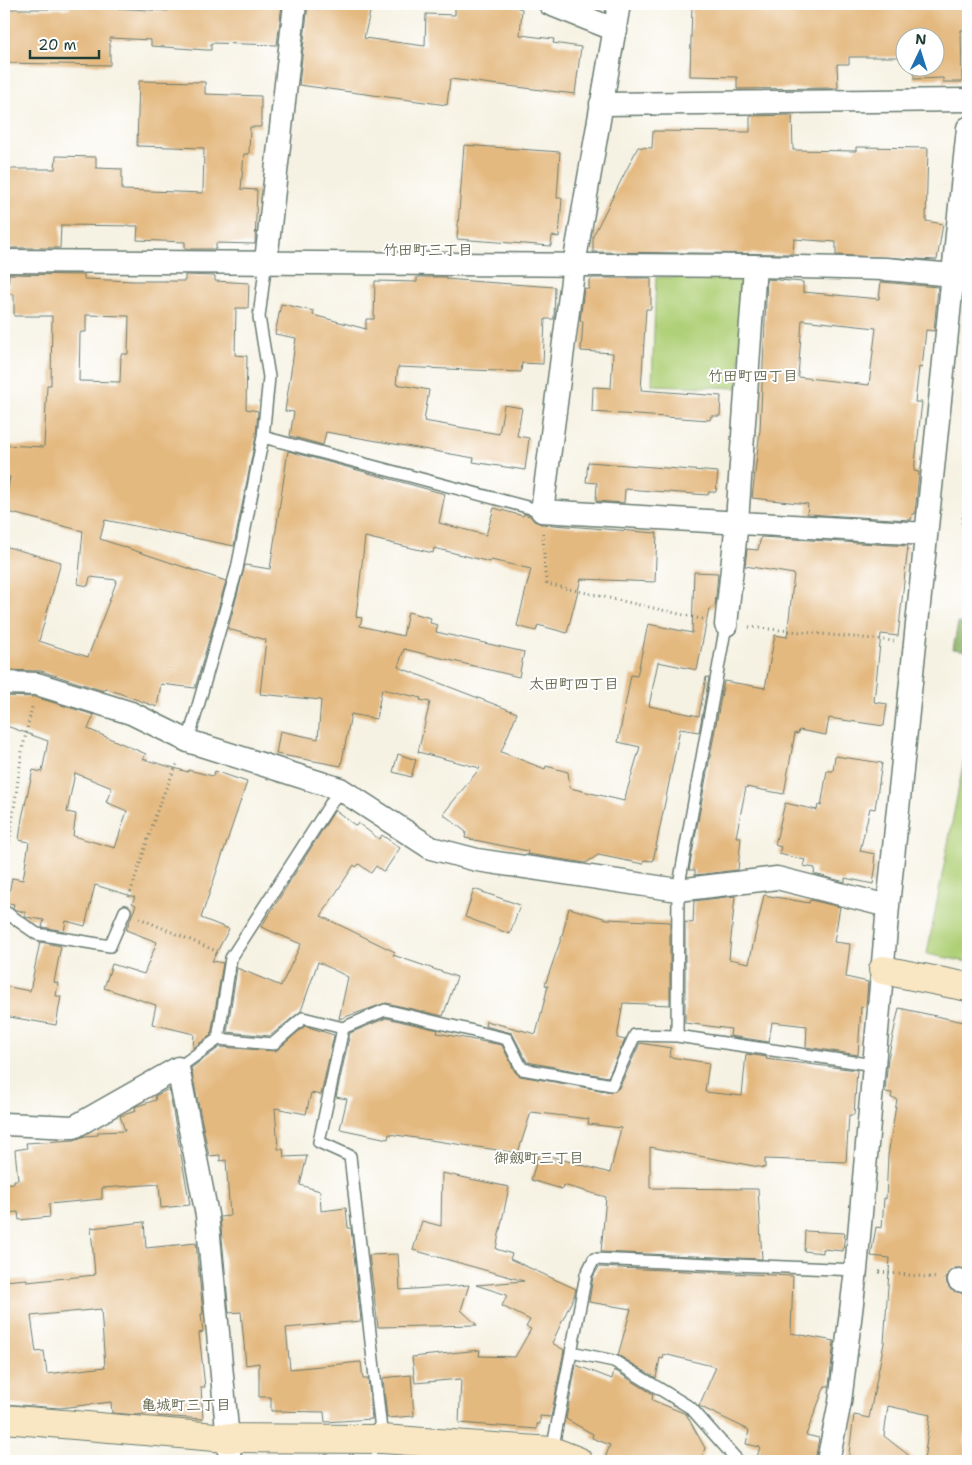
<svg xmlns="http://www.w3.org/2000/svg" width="972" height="1465" font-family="'Shantell Sans','Klee One',sans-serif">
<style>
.green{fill:#b0d078;stroke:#688656}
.forest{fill:#8cb268;stroke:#56784e}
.building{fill:#e4b980;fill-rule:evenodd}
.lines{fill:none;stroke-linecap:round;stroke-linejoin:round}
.lane-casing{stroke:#6a7c71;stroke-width:14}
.street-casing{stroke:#6a7c71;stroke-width:25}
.secondary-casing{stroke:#6a7c71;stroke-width:30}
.path{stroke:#6a7c71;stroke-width:3;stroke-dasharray:1 4;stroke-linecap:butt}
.lane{stroke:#fff;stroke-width:11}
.street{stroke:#fff;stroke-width:22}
.secondary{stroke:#f9e7c3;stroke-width:28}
.labels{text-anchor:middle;stroke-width:4;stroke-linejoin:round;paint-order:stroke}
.neighbourhood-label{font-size:15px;font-weight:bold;fill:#64684f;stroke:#fff}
</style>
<rect width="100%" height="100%" fill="#fff"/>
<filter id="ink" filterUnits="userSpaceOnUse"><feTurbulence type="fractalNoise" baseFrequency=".02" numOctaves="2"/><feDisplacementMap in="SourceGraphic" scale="10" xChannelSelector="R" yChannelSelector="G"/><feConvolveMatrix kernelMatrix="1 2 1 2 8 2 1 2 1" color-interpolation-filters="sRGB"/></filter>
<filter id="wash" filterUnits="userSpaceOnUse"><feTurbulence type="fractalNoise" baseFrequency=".0096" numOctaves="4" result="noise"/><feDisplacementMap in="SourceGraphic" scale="20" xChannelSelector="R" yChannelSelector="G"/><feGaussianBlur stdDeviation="1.12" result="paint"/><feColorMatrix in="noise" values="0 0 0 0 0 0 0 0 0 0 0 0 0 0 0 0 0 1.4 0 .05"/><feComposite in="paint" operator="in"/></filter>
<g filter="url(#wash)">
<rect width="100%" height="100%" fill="#f6f2e3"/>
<!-- green -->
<path class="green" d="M656,277H745L738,388L652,385Z
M968,739V962L927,954Z"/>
<!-- forest -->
<path class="forest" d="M958,623L968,625V651L953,649Z"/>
<g id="blocks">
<!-- building -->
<path class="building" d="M70,4H111V8L168,11V4H282L277,45L211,43V50H206L151,46V40L110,38V65L4,63V9H70Z
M308,4H372L364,38L425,46L426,14L455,15V6H460L461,4H505L522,9L520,35L554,39L553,43L581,47L575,94L450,79L447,105L299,85Z
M692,4H967L968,30H961L962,82H943V78L914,79V68H934V38H904V57H849V64H837L838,88L737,89V77L690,76Z
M139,81L205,82V94L261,96V127H250L249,154H244L241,189L257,190L255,244L216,243V249H185V242L137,240L138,226L61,225L60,248H4L6,169H55L56,156L96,157V168L122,169V190L203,193L204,148L137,146Z
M792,115L793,150L856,151V147L928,148L926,221L943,224L937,260L836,255V242L794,239L793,254L593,252V236L638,147L652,148L653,131L750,132V116Z
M464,145L560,152L557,198H562L559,237L552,236L551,246L457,239Z
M9,274L84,275V279L133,281H185V275L215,276V281L249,283L248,308H236L235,355L247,356L246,409L258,411L256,436L234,546L105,520L100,539L226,581L195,688L161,684L157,707L105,688L104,691L41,671L4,670V546L61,562L39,641L88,657L117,580L90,577L88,586L78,584L83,531L4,511L10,477L4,476V445L44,447L47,385H51L52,316H14V294H8ZM86,315L129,316L128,354H121L120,382L79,381L80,334L81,332H86Z
M417,277H446V279L483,282L555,287L554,319H545L543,364L522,363L521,372L398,367L396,384L429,390L424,421L499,434L504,405L522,408L517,436L529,438L525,470L473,462L474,458L326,432L323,445L290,436L294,412L285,411L296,338L275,334L281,304L314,311L313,315L366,329V319H374L375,281L417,282Z
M593,278H651V309H646L641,390L721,396L720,416H711L710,420L592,412L593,387L611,388L613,353L581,351L583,321H580L584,288L589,289V280Z
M767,279L803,282V292L879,299L881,282L938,287L934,331L926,330L922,368L919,367L915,402H922L914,471L919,472L915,514H912L911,520L807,514L808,504L752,498L760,430ZM802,320L876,328L869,385L798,377Z
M288,451L445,494L439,523L486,535L494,508L523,516L524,514L530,516L534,521L541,524L657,533L655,582L581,579L567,633L538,625L536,631L517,626L531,569L491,560L490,562L434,548L433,553L365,537L356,617L362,618L360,626L403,636L408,612L431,618L430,623L438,625L436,632L524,652L519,677L404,649L398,667L517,713L501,752L545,769L546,766L568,772L570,788L624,801L640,747L618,742L631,675L637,676L648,624L692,633L694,572L718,573L715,606L709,609L697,670L658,662L649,706L699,716L706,677L709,678L699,732L680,729L653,861L644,860L643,864L598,855L586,863L527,854L528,851L465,838L466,832L443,814L480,768L418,752L430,702L420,700L421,698L382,689L376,719L351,714L341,766L276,754L280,731L318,739L321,700L260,694L266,640L228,629L245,565L270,569Z
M588,462L718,472L716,492H709L708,495L625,489L624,503L596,501L597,483L586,482Z
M761,537L908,546L898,636L881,634L874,702L887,704L884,726L829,718L826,735L799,730L798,734L795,733L784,794L746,787L736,837H741L738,870L695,875V870H689L724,681L765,688L775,635L787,637L794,574L745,566L747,549L758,550Z
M4,696L35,697L94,715L88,729L146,754L143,759L188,772V770L213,776L215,771L247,782L201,918L229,929L212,961L223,963L211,1035L193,1048L194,1034L152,1024L156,1005L104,988L112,964L144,974L157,942L126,930L136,905L132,903L135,897L95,885L85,926L66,921L64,931L42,927L44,920L25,917V912L16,910L13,908L14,904L7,903L12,878L23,880L29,842L19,840L22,818L33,770L42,772L48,741L4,725ZM75,773L112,788L106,802L127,811L115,848L73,836L76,814L67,812Z
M398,754L416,760L411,777L393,772Z
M835,756L882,763L875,809L870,808L860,851L875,854L874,863L876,864L873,884L845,878V882L814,874L815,868L803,866L805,860L779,854L781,847L775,845L785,803L817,810L818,805L821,806L827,771H833Z
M335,810L356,826L358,823L379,839L382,835L400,848L384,872L376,866L371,873L359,864L356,867L354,865L321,916L395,952L393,955L457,977L443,1016L386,1003L339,1019L348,977L318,962L301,1011L270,1036L227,1032L237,968L281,986L301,944L261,927Z
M474,889L520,905L510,934L465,917Z
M764,895L809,903L810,900L840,907L834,942L850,944L846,977L868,982L866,1008L861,1007L858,1055L806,1047L807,1026L772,1022L769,1042L730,1036L731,1029L685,1023V922L693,923L694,901L735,896L729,959L749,963Z
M569,908L607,919L670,922V1005L623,1003L617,1038L625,1040L608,1077L527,1062L512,1033L485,1026L486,1021L536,1034L548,986L545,985L562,936Z
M40,942L61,946L54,982L58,983L56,996H61L56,1025L4,1016V986L30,991Z
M899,1008L968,1023V1269L955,1268L949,1272L946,1278L947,1284L951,1290L968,1295V1424L964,1445H968V1461H924L930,1415L888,1406L884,1436L916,1461H848L854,1415L869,1418L884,1343L890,1258L871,1256L876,1227L882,1228L884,1198L886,1199L888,1156L897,1099L891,1098L892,1093L885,1092L888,1058Z
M386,1018L438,1030L437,1033L502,1045L515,1072L520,1076L611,1092L619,1088L640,1043L671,1048L670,1057L709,1063L705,1092L742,1096L746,1054L767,1057L766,1059L857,1070L854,1115H849L846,1162L765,1159V1168L650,1147V1188L758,1189L762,1259L601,1252L606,1197L563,1185L562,1189L531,1180L539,1153L610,1173L621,1128L588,1124L589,1119L531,1112L518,1153L389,1134L388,1139L340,1129L347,1099L336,1097L350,1033Z
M305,1026L334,1035L321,1095L311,1093L306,1114L275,1108L278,1149H283L284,1157L307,1156L300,1185L320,1191L321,1211L346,1208L348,1228H351L361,1321L286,1328L290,1369L361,1362L363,1379H368L372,1419L325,1422L324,1412L271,1411V1397H259V1363L246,1365L241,1312L229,1313L220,1217L230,1216L226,1160L220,1161V1155L209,1156L191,1068L220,1047L276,1051Z
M169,1089L190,1205L161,1208L159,1184L102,1188V1199L49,1204L50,1217L19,1220L18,1212L4,1213V1184L14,1183V1180H18L15,1150L27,1148L26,1143L74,1140L85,1136L98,1135V1132L125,1131L120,1116L136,1111L135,1107L137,1106L156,1100L155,1096Z
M442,1173L509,1187L496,1249L512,1254L510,1259L576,1289L574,1296L552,1343L564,1350L551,1417L540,1416V1424H537V1429L459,1423L461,1379L415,1383L412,1357L480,1350L479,1356L515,1357L531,1329L526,1327L530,1320L502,1306L507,1295L476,1285L524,1281L413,1250L422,1221L441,1226Z
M144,1222L146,1248L196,1243L203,1314H201L203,1332L199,1333L205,1387H201L203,1419L158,1416V1412L137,1415L112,1413L111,1402L60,1408L4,1404V1281L27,1279V1282L95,1275L91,1228ZM101,1309L105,1367L47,1374L44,1351L36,1352L31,1316Z
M805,1231L845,1233L843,1251L823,1249V1253L804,1251Z
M398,1254L400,1290L469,1285L461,1310L477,1325L378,1327L369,1255Z
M599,1267L793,1276L791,1333L834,1341L829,1386H825L806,1435L819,1438L815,1461H777L757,1457L760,1447L746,1444L749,1430L699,1406L716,1367L664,1354L663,1359L660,1358L656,1378L618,1355L631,1309L589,1302L593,1277Z
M576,1365L612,1379L614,1370L653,1394L652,1400L686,1414L705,1448L701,1461H604L610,1445L592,1438L593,1434L566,1419Z
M411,1375L414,1416L387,1418L383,1378Z"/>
</g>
</g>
<g filter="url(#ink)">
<use href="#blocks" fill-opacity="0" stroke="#6a7c71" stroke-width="1"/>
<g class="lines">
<defs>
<path id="lane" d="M263,437L542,511
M188,741L237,569L263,437L269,377L259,317L266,261
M4,911L37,934L110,946L125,911
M677,1036L678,890L726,625
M218,1039L273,1044L303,1018L343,1028
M178,1068L218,1039L231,958L340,789
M571,1352L614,1361L691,1408L738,1461
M382,1439L350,1156L319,1142L343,1028L385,1010L507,1039L522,1069L612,1085L635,1035L677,1036L874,1065
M552,1451L586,1275L594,1259L856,1270"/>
<path id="street" d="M550,4L616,30
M619,4L574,265L542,511L926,534
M601,104L968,100
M4,261L755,266L885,269L954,275
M266,261L295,4
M726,625L737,521L755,266
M4,683L37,684L131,713L188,741L340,789L431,848L477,860L678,890L777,878L888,906
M4,1124L74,1127L178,1068L207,1215L230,1461
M959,1280L968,1282
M828,1461L840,1402L856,1270L888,906L968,128"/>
<path id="secondary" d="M883,970L968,987
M4,1419L227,1438L382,1439L552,1451L578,1461"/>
</defs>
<!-- lane casing -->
<use href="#lane" class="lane-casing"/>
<!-- street casing -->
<use href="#street" class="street-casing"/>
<!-- secondary casing -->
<use href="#secondary" class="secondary-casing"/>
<!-- path -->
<path class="path" d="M968,488L962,524L968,525
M543,533L545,574L547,584L706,620
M749,627L894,641
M4,881L22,751L32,707
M129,897L160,802L178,762
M139,918L216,951
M879,1272L937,1278"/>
<!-- lane -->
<use href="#lane" class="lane"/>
<!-- street -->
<use href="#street" class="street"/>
<!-- secondary -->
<use href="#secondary" class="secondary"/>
</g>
</g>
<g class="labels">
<!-- neighbourhood labels -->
<g class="neighbourhood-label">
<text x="428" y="255">竹田町三丁目</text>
<text x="753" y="381">竹田町四丁目</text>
<text x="574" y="689">太田町四丁目</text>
<text x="539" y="1163">御劔町三丁目</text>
<text x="186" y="1410">亀城町三丁目</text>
</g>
</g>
<!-- margin -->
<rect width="972" height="1465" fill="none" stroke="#fff" stroke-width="20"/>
<!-- north arrow -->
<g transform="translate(920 52) rotate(4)"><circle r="24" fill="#ffffff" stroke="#a5b1ae"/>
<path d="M0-4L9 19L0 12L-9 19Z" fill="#1f6fb2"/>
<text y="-8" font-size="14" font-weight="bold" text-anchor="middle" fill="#1f3d34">N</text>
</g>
<!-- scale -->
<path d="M30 50v8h69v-8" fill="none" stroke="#1f3d34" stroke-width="2.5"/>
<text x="38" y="50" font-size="15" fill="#1f3d34" stroke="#ffffff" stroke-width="4" paint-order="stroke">20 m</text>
</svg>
